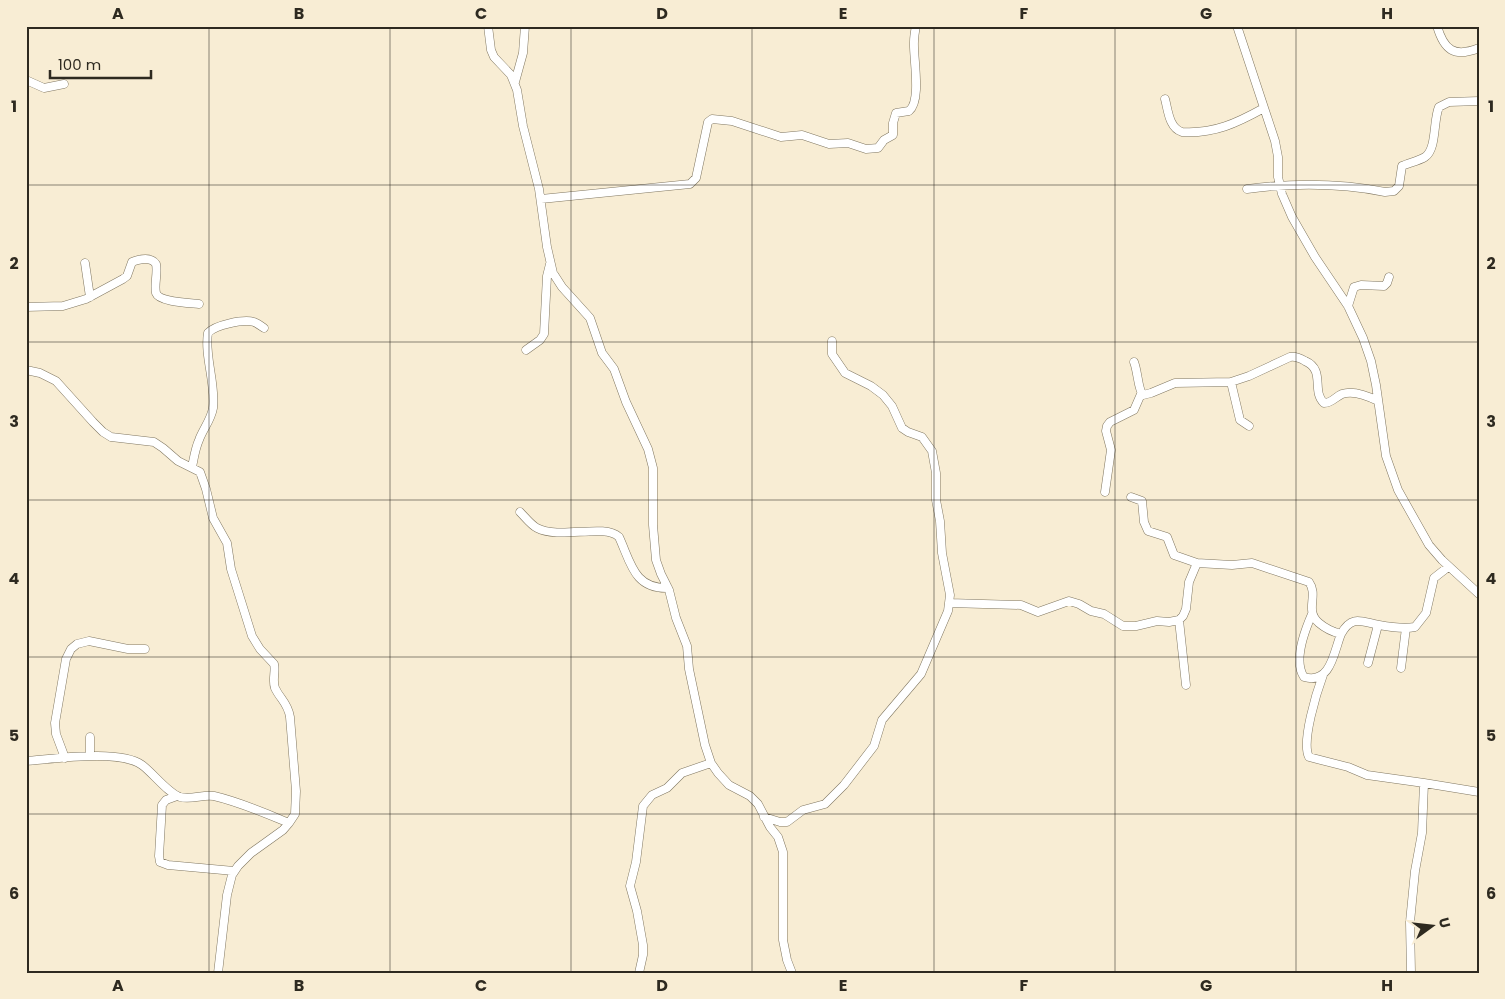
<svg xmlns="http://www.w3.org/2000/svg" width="1505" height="999" font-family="Poppins,sans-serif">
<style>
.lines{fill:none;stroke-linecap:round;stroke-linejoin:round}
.minor-casing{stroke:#807761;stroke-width:9}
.minor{stroke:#fff;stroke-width:8}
.grid{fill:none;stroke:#2e2a20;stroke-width:1;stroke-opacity:0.55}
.neatline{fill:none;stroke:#2e2a20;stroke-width:2}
.grid-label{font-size:16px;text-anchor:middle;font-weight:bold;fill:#2e2a20}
</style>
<rect width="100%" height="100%" fill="#f8edd4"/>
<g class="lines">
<defs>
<path id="minor" d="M488,26L491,50L494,57L511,75L517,90L523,126L539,189L547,247L553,273L562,287L590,318L602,353L614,369L626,402L648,449L653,468V525L656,560L661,574L669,590L676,618L687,646L689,669L705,745L711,763L718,773L729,785L750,796L758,804L770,827L778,837L783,852V940L787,960L792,973
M1237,26L1275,141L1278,157V177L1282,194L1292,217L1315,257L1348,306L1363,338L1371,361L1376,385L1386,456L1398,490L1429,545L1442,560L1479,594
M1437,26C1444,50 1454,58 1479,48
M26,80L44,88L64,84
M515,82L523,53L525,26
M1165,99C1168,110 1169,128 1182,132C1214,134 1237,123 1264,108
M1247,189C1293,183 1339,183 1385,192L1394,191L1399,186L1402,166C1409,163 1418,161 1425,157C1437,149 1433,120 1439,107L1449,102L1479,101
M541,199L690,184L696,178L708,122L712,119L732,121L781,137L802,135L829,144L848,143L866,149L878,148L884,140L893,135V123L896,113L909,111C922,101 913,57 914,42C914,37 915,31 916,26
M85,263L90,297
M1348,306L1354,287L1361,285L1384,286L1387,283L1389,277
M26,307L63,306L86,299L123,279L127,276L132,262C140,259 151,257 156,264C158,273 154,284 156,293C159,302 190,303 199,304
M832,341V354L845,373L871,386L883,395L892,406L902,428L908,432L922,437L932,451L936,473V500L940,521L942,553L950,595L949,603
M526,350L540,340L544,334L547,276L550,264
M1134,362C1138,372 1138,390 1143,395L1151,393L1175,383L1231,382L1249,376L1290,357C1296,356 1300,358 1305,361C1326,370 1311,391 1324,403C1332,403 1335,397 1342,394C1353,390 1368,396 1378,401
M26,370L40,373L56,381L93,422L103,432L111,437L154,442L163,448L178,461L200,472L206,489L213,518L227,543L231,569L252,636L260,649L274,664C276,671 272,680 275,688C280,699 288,703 290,717L296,791L295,814L289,823L283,830L251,853L238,866L232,875L227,895L218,973
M1231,382L1240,420L1249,426
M192,467C194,458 195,449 199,440C203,429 211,420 213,408C216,384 204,355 208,333C215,325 243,319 254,322C257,323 261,326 264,328
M1105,492L1111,450L1106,431L1107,426L1110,422L1134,410L1141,394
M1131,497L1142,501L1144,522L1148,531L1167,537L1174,555L1197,563
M520,512C525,517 531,525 537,528C560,540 604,523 619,537C631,563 634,589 668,588
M1312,614C1305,630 1293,661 1304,677C1331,685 1334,651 1341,634
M1179,620L1186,685
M1368,663L1378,625
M1401,668L1406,628
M1323,675C1317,691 1301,742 1309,757L1348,767L1367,775L1424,783
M90,756V737
M65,758L56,734L55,723L66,659L71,649L77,644L89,641L128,649H145
M26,761C54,759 120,749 142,765C153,773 168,793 180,797C192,800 203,794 214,796C240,802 265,813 289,823
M177,796L166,800L162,805L159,856L160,862L168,865L234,871
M764,817L780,822H787L803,810L825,804L844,785L874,746L882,720L921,674L948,611L949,603L1021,605L1038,612L1069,601L1079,604L1091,611L1104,614L1123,626H1136L1157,621L1169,622L1179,620L1183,616L1186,609L1189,582L1197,563L1232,565L1252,563L1309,582C1319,596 1304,610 1319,623C1326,629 1333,632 1341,634C1352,614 1362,622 1379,625C1390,627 1404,629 1415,627L1426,613L1434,578L1448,567
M639,973L643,955V945L637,911L630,886L636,862L643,806L652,795L667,788L682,773L711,763
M1411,973L1410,922L1415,871L1422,833L1424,783L1479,792"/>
</defs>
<!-- minor casing -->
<use href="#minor" class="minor-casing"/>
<!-- minor -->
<use href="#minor" class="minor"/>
</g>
<!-- grid -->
<path class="grid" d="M209,26V973M390,26V973M571,26V973M752,26V973M934,26V973M1115,26V973M1296,26V973M26,185H1479M26,342H1479M26,500H1479M26,657H1479M26,814H1479"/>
<!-- border -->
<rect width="1505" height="999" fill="none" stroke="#f8edd4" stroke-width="55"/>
<!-- north arrow -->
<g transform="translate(1432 926) rotate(75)" stroke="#f8edd4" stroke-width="4" paint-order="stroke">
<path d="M0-4L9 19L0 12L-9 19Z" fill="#2e2a20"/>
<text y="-8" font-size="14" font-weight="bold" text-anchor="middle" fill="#2e2a20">U</text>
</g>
<!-- scale -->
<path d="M50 70v8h101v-8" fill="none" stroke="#2e2a20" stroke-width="2.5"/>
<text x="58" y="70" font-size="15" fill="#2e2a20" stroke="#f8edd4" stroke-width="4" paint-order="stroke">100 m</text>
<rect x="28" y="28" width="1450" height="944" class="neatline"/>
<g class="grid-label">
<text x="118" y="19">A</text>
<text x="299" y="19">B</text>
<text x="481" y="19">C</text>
<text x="662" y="19">D</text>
<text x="843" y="19">E</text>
<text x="1024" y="19">F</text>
<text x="1206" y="19">G</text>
<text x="1387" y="19">H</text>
<text x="14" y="112">1</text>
<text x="1491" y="112">1</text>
<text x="14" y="269">2</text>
<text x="1491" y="269">2</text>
<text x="14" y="427">3</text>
<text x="1491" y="427">3</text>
<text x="14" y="584">4</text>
<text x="1491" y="584">4</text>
<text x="14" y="741">5</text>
<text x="1491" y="741">5</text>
<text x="14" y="899">6</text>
<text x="1491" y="899">6</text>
<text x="118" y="991">A</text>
<text x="299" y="991">B</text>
<text x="481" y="991">C</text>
<text x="662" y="991">D</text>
<text x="843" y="991">E</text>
<text x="1024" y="991">F</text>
<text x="1206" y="991">G</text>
<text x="1387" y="991">H</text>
</g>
</svg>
